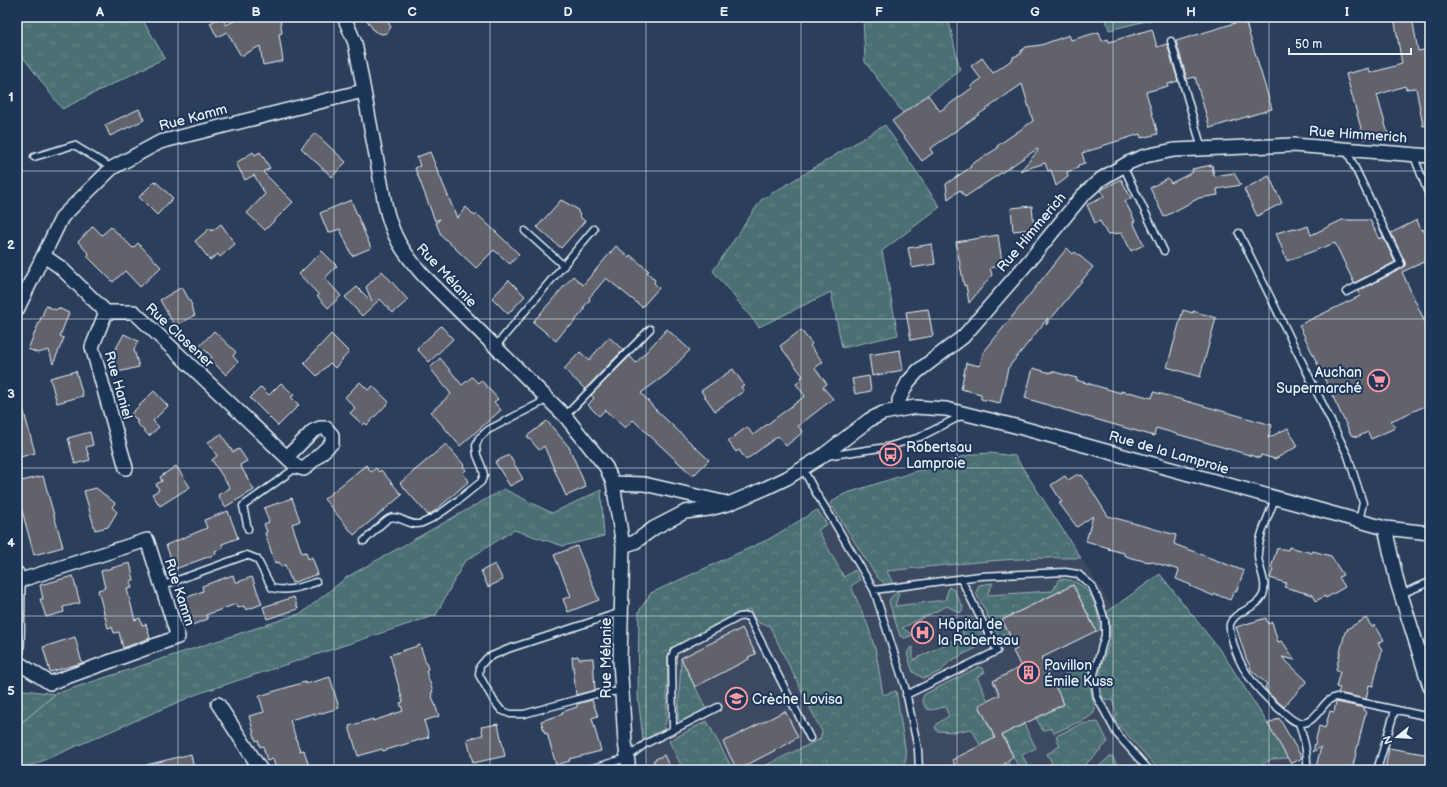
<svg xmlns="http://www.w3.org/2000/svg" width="1447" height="787" font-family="'Balsamiq Sans',sans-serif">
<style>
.built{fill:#3c4960}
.grass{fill:url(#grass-tufts);stroke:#9ab0b6}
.forest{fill:url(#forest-crowns);stroke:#9ab0b6}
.building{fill:#62626c;stroke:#e8f1f8}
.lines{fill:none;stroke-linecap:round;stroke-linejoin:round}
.service-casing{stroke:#e8f1f8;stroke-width:9}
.minor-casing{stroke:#e8f1f8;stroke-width:16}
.service{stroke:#1d3557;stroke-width:6}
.minor{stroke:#1d3557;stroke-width:13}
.grid{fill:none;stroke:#e8f1f8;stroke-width:1;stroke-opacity:0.55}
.labels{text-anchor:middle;stroke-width:4;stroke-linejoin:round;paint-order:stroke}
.street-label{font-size:14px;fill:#e8f1f8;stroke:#1d3557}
.poi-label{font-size:14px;fill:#e8f1f8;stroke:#1d3557;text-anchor:start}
.neatline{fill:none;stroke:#e8f1f8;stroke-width:1.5}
.grid-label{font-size:13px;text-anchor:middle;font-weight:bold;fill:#e8f1f8}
</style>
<defs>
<pattern id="grass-tufts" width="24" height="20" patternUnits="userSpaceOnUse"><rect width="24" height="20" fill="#4c7073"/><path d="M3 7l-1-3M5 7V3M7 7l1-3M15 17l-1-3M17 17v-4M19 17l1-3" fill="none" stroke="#668588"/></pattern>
<pattern id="forest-crowns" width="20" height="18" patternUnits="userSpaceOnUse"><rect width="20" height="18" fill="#4c7073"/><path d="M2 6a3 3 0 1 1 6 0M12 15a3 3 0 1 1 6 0" fill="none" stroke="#668588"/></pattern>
</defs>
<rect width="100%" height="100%" fill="#2b3e5b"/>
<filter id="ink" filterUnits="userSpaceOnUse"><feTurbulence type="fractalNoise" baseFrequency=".025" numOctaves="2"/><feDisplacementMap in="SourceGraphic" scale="8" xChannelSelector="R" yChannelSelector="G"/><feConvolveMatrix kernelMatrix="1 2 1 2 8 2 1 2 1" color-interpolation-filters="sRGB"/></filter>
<g filter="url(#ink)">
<!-- built -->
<path class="built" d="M990,453L1015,456L1113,608L1160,574L1223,654L1268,724L1294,770H647L638,697L639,611L651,593L769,539L844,494L961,457L975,454Z"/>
<!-- grass -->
<path class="grass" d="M17,17H141L165,58L62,109L17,49Z
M863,17H948L960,71L903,113L865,62Z
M1105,17H1163L1109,30Z
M885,125L940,207L882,251L898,335L842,348L831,292L759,327L713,271L761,200Z
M504,489L552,513L601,490L604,536L563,546L514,530L464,562L436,615L197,694L21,770H17V724L25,720L55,694L302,613L347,577Z"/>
<!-- forest -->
<path class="forest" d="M990,453L1015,456L1081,558C1016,556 951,565 887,571L893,584L886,585L877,577L830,503L844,494L961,457L975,454Z
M817,510L827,524L818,530L844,577L855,570L860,580L851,586L868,626L876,652L883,695L896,691L906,754V760L902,770H756L820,739L822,732L769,625C756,625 755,620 750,609L672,648L668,656L666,722L663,730L643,740L638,697L639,611L651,593L769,539Z
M1160,574L1223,654L1268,724L1288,758L1272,759L1252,770H1159L1115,721V717L1117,714L1112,700H1107L1103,698C1097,684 1100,668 1105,655C1107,649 1110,643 1110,637C1111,629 1109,620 1107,612Z
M1059,579C1089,579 1097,603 1100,629L1097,632L1073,585L1002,620L1009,634L1000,639L976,593L979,585L993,583L987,595L1053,591Z
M949,587L954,590L963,607L962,611L960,613L947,606L902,628L913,635L905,638L900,636L889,602C890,597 893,594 899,593L895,606L945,600Z
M970,619L974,621L984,639L982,645L950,661L941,671L928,677L923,678L913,672L907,654L910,648L913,647V660L962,636L964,621Z
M681,658L706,709L681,722L678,719Z
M1083,665L1086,666L1089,669L1090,686L1095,708L1094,713L1088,718L1054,733L1051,728L1043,731L1036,718L1064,704L1056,688L1067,672Z
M979,667L982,668L985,672L977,677L988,701L979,706L1012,770H998L1001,768L994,754L985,743L980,745L972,729L954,732L937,731L935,727L938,723L949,716L945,707C933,709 926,715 922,699L925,694Z
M17,689L55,694L25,720L17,724Z
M1003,701L1016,728L1024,724L1036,748L1022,755L1030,770H1020L989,708Z
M707,721L733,770H681L680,763L669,741Z
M1098,722L1108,742L1080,770H1038L1052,763L1047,754L1060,746L1056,736L1081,724Z
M1112,756L1120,770H1095L1109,757Z"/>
<!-- building -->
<path class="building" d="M222,17L226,25L242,17H280L282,33L279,34L283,61L263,65L260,46L241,56L227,32L217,37L210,23Z
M365,17H385L391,27L387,33L382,34L374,31Z
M1394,17H1412L1418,51L1430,49V125L1423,126L1416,88L1406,89L1405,86L1377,95L1388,134L1370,139L1369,137L1364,139L1346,74L1369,68L1370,73L1402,64Z
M1245,20L1272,109L1210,128L1195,77L1187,79L1176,41Z
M1152,29L1157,47L1167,44L1178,81L1168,84V86L1146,92L1158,134L1141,138L1140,134L1102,146V147L1082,153L1085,163L1078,165V168L1067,172L1068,177L1056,186L1051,170L1048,171L1045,163L1020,171L1038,151L1037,149L965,197L960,190L948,199L946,184L971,167L970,165L998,148L997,146L1033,121L1022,84L930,149L933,153L922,161L892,121L928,95L940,111L972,88L971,86L981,79L971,66L982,58L993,73L1013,59V57L1021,54V51L1026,47L1041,45L1069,35L1071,40L1099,32L1102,41L1108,39L1109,42Z
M139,109L144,120L110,136L105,125Z
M315,133L346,162L332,177L301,148Z
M253,152L255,155L260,152L270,168L263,172L293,202L265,230L247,213L265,194L254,175L245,180L236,163Z
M430,152L457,218L466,207L475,216L477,214L519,254L510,264L494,250L476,268L441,235L436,223L440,219L435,221L415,168L420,166L417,157Z
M1212,165L1214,176L1234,173L1241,185L1217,189L1218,195L1199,198L1164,217L1150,188L1168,178L1171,183L1193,172L1192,169Z
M1269,176L1282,203L1257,216L1244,189Z
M1121,179L1131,198L1125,201L1135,221L1133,222L1144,245L1131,251L1122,233L1107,234L1100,221L1095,223L1087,205L1104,197L1101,190Z
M155,181L173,198L157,215L139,197Z
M351,200L371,248L352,256L340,229L328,233L320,213Z
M561,200L577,209L581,218L585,221L561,248L537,227Z
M1032,206L1034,229L1013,231L1011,208Z
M1342,220H1370L1379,239L1383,237L1395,262L1354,283L1335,243L1287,261L1276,233L1294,228L1300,229L1308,226L1311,235Z
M1417,220L1421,230L1423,229L1430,244V259L1402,272L1430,333V404L1391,421L1395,428L1371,439L1368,432L1357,437L1351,435L1299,325L1360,296L1358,291L1403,268L1405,265V262L1391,233Z
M221,224L235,244L220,257L218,254L210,260L195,241L210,228L212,231Z
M93,226L102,235L111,227L133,248L138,243L161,267L140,287L125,271L113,282L87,256L89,254L78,242Z
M998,235L1002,262L999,266L990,268L992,275L969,303L966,285L964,286L956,242Z
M932,244L935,264L912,268L908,248Z
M616,246L629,257L630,255L649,271L647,272L655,280L654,283L659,288L642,307L606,278L589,298L590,300L583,308L585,309L570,327L568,326L556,341L533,322L573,276L583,285Z
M1067,248L1073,254L1075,252L1093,267L1046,325L1048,318L1008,368L1000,403L981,399V394L961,389L966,363L980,366L983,353Z
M322,251L337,266L325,278L341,296L328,308L317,296L319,295L299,274Z
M382,271L408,300L393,313L380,299L362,316L345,297L357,287L372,302L366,287Z
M509,280L525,296L508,314L492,298Z
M182,287L192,305L191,306L195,315L175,326L160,300Z
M46,306L56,310L58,308L69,313L60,336L64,338L53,364L49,350L38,353L28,349Z
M928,309L933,336L911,340L906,312Z
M1183,310L1193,313V311L1216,318L1200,377L1167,367Z
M441,326L453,339L429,362L417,349Z
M667,329L690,350L667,374L641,393L655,409L709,460L693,476L633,420L625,428L605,410L599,416L588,405L594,398L591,395L630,356L636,363Z
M801,330L812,344L810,346L823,362L815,368L827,384L823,387L833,399L798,426L803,432L786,446L778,436L746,460L739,450L736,452L728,441L747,427L753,435L805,396L796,384L802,378L801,377L803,376L780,346Z
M214,331L236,352L233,356L238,362L226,375L210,359L212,357L205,350L193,353Z
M124,334L138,341L134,350L139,367L118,372L113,354Z
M331,334L349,352L335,368L330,363L317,376L304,363Z
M609,337L623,350L585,389L564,369L580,352L589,360Z
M900,350L903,370L872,376L869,355Z
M440,358L462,385L472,377L478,383L481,380L498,399L494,402L501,410L460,446L431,412L451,394L430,368Z
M1033,368L1051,373V371L1069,376L1077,378L1076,380L1121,393V391L1128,393L1129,392L1152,398L1154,392L1272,425L1268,438L1288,428L1298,446L1275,459L1261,455L1260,458L1156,428L1154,436L1084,416L1025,398Z
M733,369L744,385L741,387L744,391L715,411L701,391Z
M76,371L83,396L57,403L50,378Z
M869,376L871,391L855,394L852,379Z
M360,382L368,390L373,386L389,402L367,425L365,423L363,425L350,413L355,408L345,397Z
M281,383L294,395L291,397L299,405L278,426L250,398L261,387L269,395Z
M154,391L168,406L153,421L159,427L149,436L136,422L138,421L131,414Z
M21,401L35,453L17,458V402Z
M547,421L569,447L586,487L566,496L544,446L539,450L527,436Z
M90,432L93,445L86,447L90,460L75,464L68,438Z
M221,434L233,452L239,449L247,461L240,465L254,490L225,507L218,495L230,488L212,460L217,456L208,442Z
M446,444L464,465L463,466L466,470L463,473L469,481L435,511L428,515L400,483Z
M509,455L523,479L510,486L495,462Z
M366,465L371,472L376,468L379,472L381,470L402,495L354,535L324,499Z
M176,466L190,487L160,506L152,494L159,490L156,484L162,481L160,477Z
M1078,474L1079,476L1082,475L1108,516L1176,535L1174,544L1244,571L1236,592L1234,591L1230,600L1215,594L1214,596L1190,586L1191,585L1176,579L1179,570L1149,561V562L1131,558L1124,555V553L1108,549L1109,548L1086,541L1093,516L1077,527L1059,503L1062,502L1051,485L1065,476L1068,480Z
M43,476L63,547L34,555L17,492V482Z
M96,488L115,503L112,507L117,512L108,527L95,530L84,491Z
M292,498L300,521L292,524L302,553L306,552L308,559L312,557L318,574L292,583L285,565L281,567L279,562L275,563L265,533L267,532L264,524L269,522L264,508Z
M228,511L238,538L222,544L223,548L215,551L216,554L175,569L166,545L207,528L204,520Z
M577,546L599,600L568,612L563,599L571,596L554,555Z
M1289,547L1312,553L1313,551L1331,556L1343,575L1339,577L1345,587L1326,598L1325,596L1316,601L1313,595L1284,587L1286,583L1270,578L1273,569L1271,568L1277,548L1288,550Z
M130,563L134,580L130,581L132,588L127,589L135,620L140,618L142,625L146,624L150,638L123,648L119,632L114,633L112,627L108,628L98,590L105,588L101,571Z
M495,564L503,580L488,587L481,571Z
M233,575L235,582H238L252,577L262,604L246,610L244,606L238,608L236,604L206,615L208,619L192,625L183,599L203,591L202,586Z
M73,576L80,603L63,607L64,612L46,617L40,599H43L40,585Z
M1073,585L1096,631L1041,658L1064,704L1002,735L1013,756L998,770H958L952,760L995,738L979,705L1000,695L993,681L1021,667L1013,651L1017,649L1002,620Z
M294,597L298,609L267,619L263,607Z
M1266,618L1268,624L1272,622L1278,642L1282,641L1295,660L1282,657L1307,681L1284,707L1268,693L1265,687L1267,684L1251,670L1250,666L1246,658L1236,627Z
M1366,618L1372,627L1375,625L1384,640L1378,643L1382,650L1373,686L1369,685L1366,699L1338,693L1340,688L1336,687L1340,671L1336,670L1345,632L1348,630L1347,629Z
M742,628L756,654L748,657L749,659L695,687L681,658L735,631V632Z
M75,637L82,663L50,672L43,647Z
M420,645L428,669L426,671L433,692L431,693L439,716L424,721L429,737L383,751L382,749L358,756L349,726L373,719V721L403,711L400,703L403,702L390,655Z
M578,656L579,659L593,658L595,690L576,695L572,657Z
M330,677L339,708L315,715V713L290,720L300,751L304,750L310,770H276L273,759L267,761L263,746L260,747L258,740L256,741L249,716L264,712L259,696L305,682L306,684Z
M592,700L598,716L592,718L601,751L569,759L570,761L556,765L547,733L545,734L541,721L563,714L562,712L577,707V704Z
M1336,702L1364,708L1363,710L1366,711L1352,770H1320V768L1316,767L1321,747L1313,752L1319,726L1325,728L1330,711L1334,712Z
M785,711L798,737L791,741V742L737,770L723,742Z
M1279,718L1302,758L1291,764L1268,724Z
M498,724L505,756L473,763L467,739L483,735L481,727Z
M1389,748L1430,755V770H1385Z
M191,754L194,770H147L146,765Z
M664,755L671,770H652L654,760Z"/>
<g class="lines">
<defs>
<path id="service" d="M1171,41L1202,149
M1346,149L1401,264L1346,292
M1413,154L1430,198
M34,157L74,145L112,168
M1123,166L1164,251
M525,231L564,266
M1239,233L1348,456L1363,503L1359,521
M495,347L594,229
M565,416L650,329
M826,456L887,447L920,437L963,415
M803,469L816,493L831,517L874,590L905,687L918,749L919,770
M1275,498C1269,516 1259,534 1258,553C1257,566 1268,581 1263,595C1256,610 1235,610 1230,624C1229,629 1231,635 1232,639C1239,670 1259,693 1283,712C1288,716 1294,723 1301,723C1313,724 1320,708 1328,701C1330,699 1333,698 1336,697L1430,717
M248,529L243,506L297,467
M364,541C370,536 384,520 390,518C399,514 410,528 422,523C441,516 464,495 481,482L484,475L482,467L477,455L476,446L479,438L488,430L548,399
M161,586L247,555L257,559L272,588C288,592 301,587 316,582
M874,590L980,576L1065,572L1078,574L1092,586L1099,602L1105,621V635L1094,674L1097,697L1117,734L1149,770
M1401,594L1430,582
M621,612L508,649L487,658L480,666L479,675L494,701L501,710L510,714H524L596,694L621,691
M906,695L997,651L961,579
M1299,723C1304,739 1308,753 1307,770
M673,730L718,707
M586,770L627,758L645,744L673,730L672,657L674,651L739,617L748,616L810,738
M1377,770L1395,710"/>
<path id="minor" d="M344,17L355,43L385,204C392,236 402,251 423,275L565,416L606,467L613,483L623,546L620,660L625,742L629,770
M44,256L60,267L106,312H134L297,467L304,469L332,443V435L326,428H320L313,431L287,457
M17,310L62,217L112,168L160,142L363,91
M106,312L92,347L126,468
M899,410V400L908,382L918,371L963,337L1029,261L1082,196L1101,179L1128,163L1145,156L1174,150L1293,145L1430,156
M613,483L644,484L727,503
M1385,528L1397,582L1430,687
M623,546L635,542L654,528L685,512L709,509L728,504L766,488L787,478L821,457L869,420L883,413L915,407L946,409L1015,426L1385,528L1430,533
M17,573L18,581L17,651
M17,662L50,683L178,637L147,540L18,581
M218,704L261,770"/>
</defs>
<!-- service casing -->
<use href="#service" class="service-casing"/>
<!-- minor casing -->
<use href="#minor" class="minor-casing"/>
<!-- service -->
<use href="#service" class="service"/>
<!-- minor -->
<use href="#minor" class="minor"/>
</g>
</g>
<!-- grid -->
<path class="grid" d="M178,17V770M334,17V770M490,17V770M646,17V770M801,17V770M957,17V770M1113,17V770M1269,17V770M17,171H1430M17,319H1430M17,468H1430M17,616H1430"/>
<!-- icons -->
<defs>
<symbol id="supermarket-ring" viewBox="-11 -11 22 22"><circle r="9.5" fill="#1d3557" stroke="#ff9aa2" stroke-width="1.5"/><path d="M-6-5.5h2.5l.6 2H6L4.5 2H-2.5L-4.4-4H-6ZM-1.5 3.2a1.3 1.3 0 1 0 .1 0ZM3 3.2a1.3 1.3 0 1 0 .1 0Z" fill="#ff9aa2"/></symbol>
<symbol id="bus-ring" viewBox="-11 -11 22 22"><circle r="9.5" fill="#1d3557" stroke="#ff9aa2" stroke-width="1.5"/><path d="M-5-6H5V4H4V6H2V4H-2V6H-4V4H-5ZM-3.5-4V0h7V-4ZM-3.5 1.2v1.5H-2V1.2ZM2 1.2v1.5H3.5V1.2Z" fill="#ff9aa2"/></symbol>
<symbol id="hospital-ring" viewBox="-11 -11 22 22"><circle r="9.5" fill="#1d3557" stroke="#ff9aa2" stroke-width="1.5"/><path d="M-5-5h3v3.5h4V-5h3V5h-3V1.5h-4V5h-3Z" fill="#ff9aa2"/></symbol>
<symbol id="building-ring" viewBox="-11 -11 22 22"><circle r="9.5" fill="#1d3557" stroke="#ff9aa2" stroke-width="1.5"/><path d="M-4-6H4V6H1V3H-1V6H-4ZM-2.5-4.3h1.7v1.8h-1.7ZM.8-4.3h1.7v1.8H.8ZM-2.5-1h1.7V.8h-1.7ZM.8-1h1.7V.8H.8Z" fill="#ff9aa2"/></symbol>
<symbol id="school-ring" viewBox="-11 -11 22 22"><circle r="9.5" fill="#1d3557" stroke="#ff9aa2" stroke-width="1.5"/><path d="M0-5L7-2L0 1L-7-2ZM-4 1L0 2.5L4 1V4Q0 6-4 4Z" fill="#ff9aa2"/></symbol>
</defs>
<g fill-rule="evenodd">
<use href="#supermarket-ring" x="1366" y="368" width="25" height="25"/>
<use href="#bus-ring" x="878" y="442" width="25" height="25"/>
<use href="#hospital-ring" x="910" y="620" width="25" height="25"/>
<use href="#building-ring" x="1016" y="660" width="25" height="25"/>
<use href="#school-ring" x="724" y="686" width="25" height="25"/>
</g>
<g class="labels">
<!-- street labels -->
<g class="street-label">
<text transform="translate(193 117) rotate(-15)" y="5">Rue Kamm</text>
<text transform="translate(1358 134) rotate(4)" y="5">Rue Himmerich</text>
<text transform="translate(1031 232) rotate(-50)" y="5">Rue Himmerich</text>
<text transform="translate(447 275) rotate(47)" y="5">Rue Mélanie</text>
<text transform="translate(180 335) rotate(43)" y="5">Rue Closener</text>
<text transform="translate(119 385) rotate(74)" y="5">Rue Haniel</text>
<text transform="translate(1169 452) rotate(16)" y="5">Rue de la Lamproie</text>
<text transform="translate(180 592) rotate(72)" y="5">Rue Kamm</text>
<text transform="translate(606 658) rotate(-90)" y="5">Rue Mélanie</text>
</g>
<!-- poi labels -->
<g class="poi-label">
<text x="1362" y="377" text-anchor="end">Auchan<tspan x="1362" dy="16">Supermarché</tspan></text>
<text x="906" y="452">Robertsau<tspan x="906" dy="16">Lamproie</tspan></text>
<text x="938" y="629">Hôpital de<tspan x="938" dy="16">la Robertsau</tspan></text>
<text x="1044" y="670">Pavillon<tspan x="1044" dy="16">Émile Kuss</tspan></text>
<text x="752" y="704">Crèche Lovisa</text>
</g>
</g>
<!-- margin -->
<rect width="1447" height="787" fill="none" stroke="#1d3557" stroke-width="44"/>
<!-- north arrow -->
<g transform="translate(1397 737) rotate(252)" stroke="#1d3557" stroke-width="3" paint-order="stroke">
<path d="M0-3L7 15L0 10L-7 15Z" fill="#e8f1f8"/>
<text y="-6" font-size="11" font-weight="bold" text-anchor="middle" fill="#e8f1f8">N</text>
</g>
<!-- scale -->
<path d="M1289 48v6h122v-6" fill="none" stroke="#e8f1f8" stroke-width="2"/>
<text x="1295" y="48" font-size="12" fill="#e8f1f8" stroke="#1d3557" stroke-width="3" paint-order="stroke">50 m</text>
<rect x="22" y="22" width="1403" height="743" class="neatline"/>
<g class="grid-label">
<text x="100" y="16">A</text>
<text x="256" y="16">B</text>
<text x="412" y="16">C</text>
<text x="568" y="16">D</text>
<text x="724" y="16">E</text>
<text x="879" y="16">F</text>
<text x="1035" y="16">G</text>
<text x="1191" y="16">H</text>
<text x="1347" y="16">I</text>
<text x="11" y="101">1</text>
<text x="11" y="249">2</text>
<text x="11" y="398">3</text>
<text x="11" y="547">4</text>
<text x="11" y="695">5</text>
</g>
</svg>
